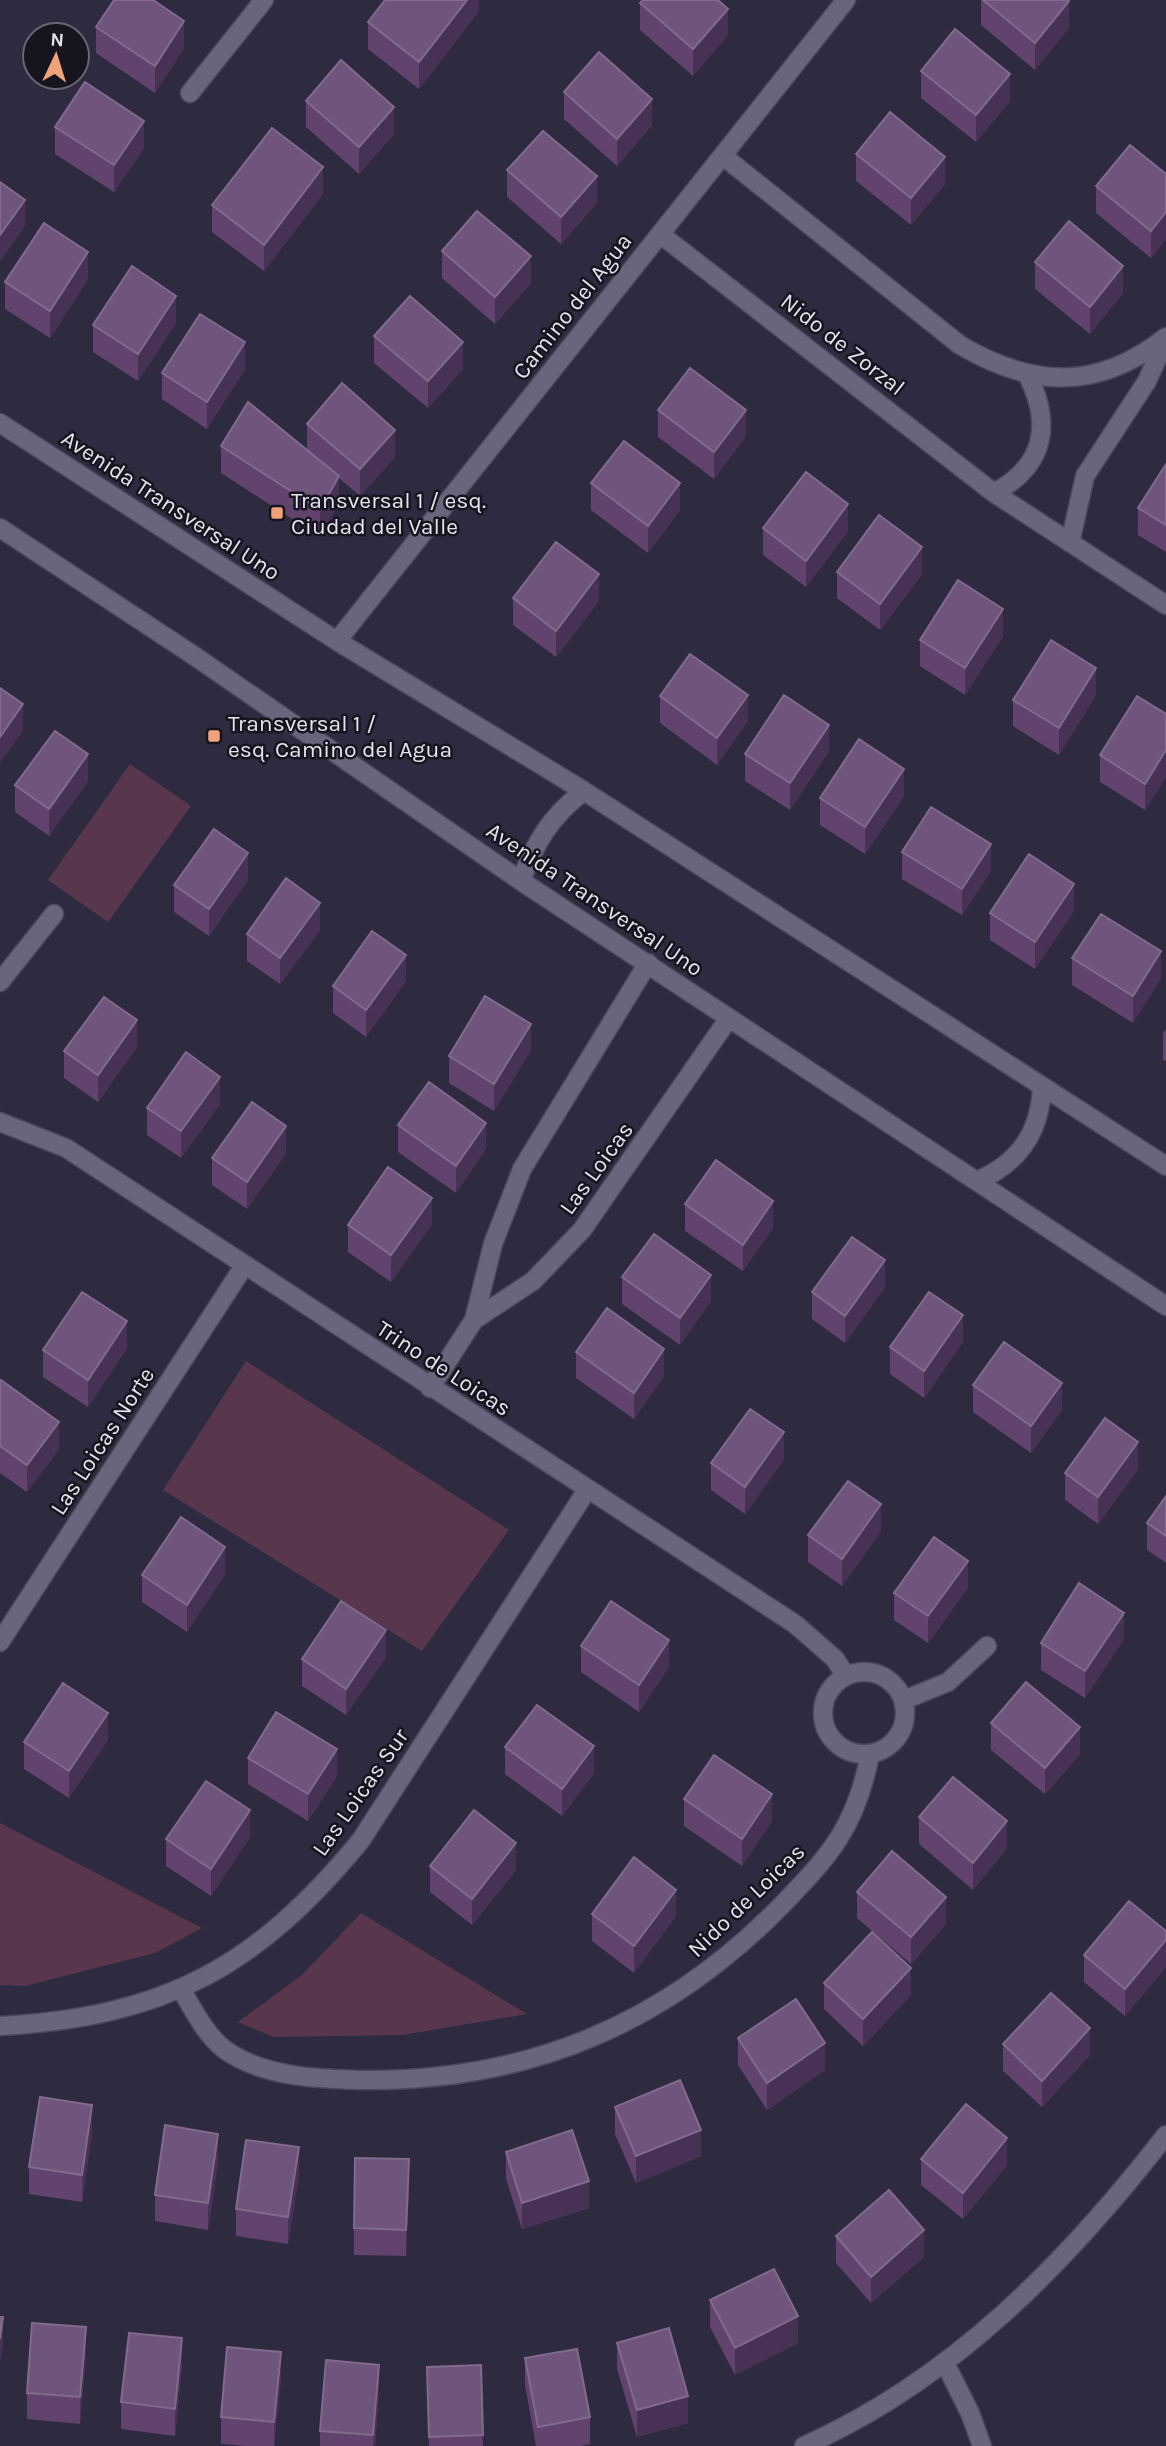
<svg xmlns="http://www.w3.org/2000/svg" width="1166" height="2446" font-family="Karla,sans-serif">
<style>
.green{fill:#58374e}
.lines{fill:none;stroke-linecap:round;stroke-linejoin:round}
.minor-casing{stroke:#4b485a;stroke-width:21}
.tertiary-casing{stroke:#4b485a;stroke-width:21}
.minor{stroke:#69657d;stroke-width:18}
.tertiary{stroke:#69657d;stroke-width:18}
.wall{fill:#61436e}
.shaded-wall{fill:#473255}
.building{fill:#6f547c;stroke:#816a8e;stroke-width:2}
.poi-dot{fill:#f0a27a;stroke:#16141e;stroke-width:2.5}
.labels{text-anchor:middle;stroke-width:5;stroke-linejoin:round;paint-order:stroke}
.street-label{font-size:23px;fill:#e3e2ef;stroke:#16141e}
.poi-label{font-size:23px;fill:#e3e2ef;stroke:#16141e;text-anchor:start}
</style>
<rect width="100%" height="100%" fill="#2e2a3f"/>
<!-- green -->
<path class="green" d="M130,764L191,806L108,922L48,880Z
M246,1361L509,1530L422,1651L163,1490Z
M0,1823L202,1928L155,1953L25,1986L0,1985Z
M361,1913L527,2014L402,2035L274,2037L238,2022L302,1975Z"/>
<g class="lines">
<defs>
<path id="minor" d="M190,93L264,0
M723,156L960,345C1033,388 1098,391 1166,337
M660,234L994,493L1166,605
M994,493C1046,465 1052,423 1027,374
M1070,543L1085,476L1147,381L1166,339
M337,641L846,0
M0,982L54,914
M0,1122L66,1148L795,1624L835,1659L846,1676
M474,1320L533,1281L582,1230L729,1018
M430,1388L474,1320L493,1244L522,1169L648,963
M0,1642L244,1266
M823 1713a41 41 0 1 1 82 0a41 41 0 1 1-82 0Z
M904,1700L948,1682L987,1646
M181,1989C193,2009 205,2034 224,2049C262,2077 317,2079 362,2080C528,2082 665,2024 781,1906C831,1854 856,1827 870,1754
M0,2026C165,2017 257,1967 361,1840L587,1490
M945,2363L970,2413L982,2446
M804,2446C954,2379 1067,2262 1166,2135"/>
<path id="tertiary" d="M0,423L337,641L584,791L1166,1166
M0,528L193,655L521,881L1166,1306
M521,881C535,842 551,816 584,791
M977,1181C1019,1163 1040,1133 1042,1087"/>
</defs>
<!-- minor casing -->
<use href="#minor" class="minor-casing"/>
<!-- tertiary casing -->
<use href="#tertiary" class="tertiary-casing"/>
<!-- minor -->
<use href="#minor" class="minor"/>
<!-- tertiary -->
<use href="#tertiary" class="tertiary"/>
</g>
<!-- wall -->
<path class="wall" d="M479,0V11L419,89L368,49V22Z
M981,0H1068L1069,28L1035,70L981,25Z
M640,3L728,35L693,76L640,30Z
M96,27L184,48L155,93L96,53Z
M921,71L1010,101L976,142L921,98Z
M564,92L652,125L617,166L564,119Z
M306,101L394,134L359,174L306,127Z
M55,127L144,148L114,192L55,154Z
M856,154L945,184L911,225L856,181Z
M507,170L597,203L561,244L507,197Z
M1166,174V239L1151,258L1096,213V186Z
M323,194L264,271L212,232V205Z
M442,251L531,283L495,324L442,278Z
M1035,262L1123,293L1090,334L1035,289Z
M88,279L50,338L5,309V282Z
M176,323L138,381L93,352V325Z
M374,336L463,369L428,408L374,363Z
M245,369L207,429L162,399V373Z
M658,410L746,436L714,479L658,437Z
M307,424L395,457L360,496L339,478V503L320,537L221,473V446L307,450Z
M1166,464V552L1138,535V508Z
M591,483L680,510L648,553L591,510Z
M763,528L848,531L806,587L763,555Z
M837,572L922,574L880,630L837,598Z
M513,598L599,601L556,657L513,625Z
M1003,636L965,695L920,666V640Z
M1096,695L1059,755L1013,726V700Z
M660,696L748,721L717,765L660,723Z
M1166,714V777L1145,810L1100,782V755Z
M829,751L790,810L745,781V754Z
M88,781L49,836L15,812V785Z
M904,796L865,854L820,825V798Z
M902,852L991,871L962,915L902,879Z
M248,880L209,936L174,912V885Z
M1074,911L1035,969L990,940V913Z
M320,930L280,984L247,961V934Z
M1072,958L1161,978L1133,1023L1072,985Z
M406,981L366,1037L333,1013V986Z
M1166,1029V1061L1163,1060V1033Z
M137,1047L98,1102L64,1078V1051Z
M531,1050L494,1111L449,1083V1056Z
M220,1104L181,1158L147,1135V1108Z
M398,1125L486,1149L456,1193L398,1152Z
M286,1153L247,1209L212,1185V1158Z
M685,1204L773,1228L743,1271L685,1231Z
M432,1224L391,1282L348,1252V1225Z
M622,1277L711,1301L680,1345L622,1304Z
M885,1287L845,1343L812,1319V1292Z
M963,1342L924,1398L890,1374V1347Z
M127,1348L88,1407L43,1377V1350Z
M576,1352L664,1376L634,1419L576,1378Z
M0,1382L59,1449L27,1492L0,1473Z
M973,1385L1062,1410L1031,1453L973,1412Z
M784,1459L745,1514L711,1490V1463Z
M1138,1469L1098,1524L1065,1500V1473Z
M1166,1496V1563L1147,1550V1523Z
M881,1531L842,1586L808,1562V1535Z
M225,1574L187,1632L142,1602V1575Z
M968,1588L928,1643L894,1620V1593Z
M1124,1639L1085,1698L1041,1670V1643Z
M581,1646L669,1667L639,1712L581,1672Z
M386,1657L346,1715L302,1686V1659Z
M991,1723L1080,1754L1045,1794L991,1750Z
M108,1740L69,1798L24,1769V1742Z
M505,1747L594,1773L562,1816L505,1774Z
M248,1758L337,1776L308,1821L248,1784Z
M684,1799L772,1821L742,1866L684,1826Z
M919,1817L1007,1848L973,1890L919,1844Z
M250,1837L211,1896L166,1866V1839Z
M430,1866L516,1870L472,1925L430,1892Z
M857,1892L946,1924L911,1964L857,1918Z
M592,1914L676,1916L634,1973L592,1941Z
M1166,1931V1967L1125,2016L1084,1982V1955Z
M824,1983L911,1995L863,2046L824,2009Z
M738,2038L825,2070L767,2110L738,2065Z
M1003,2044L1090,2055L1042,2107L1003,2071Z
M615,2107L701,2156L636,2183L615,2134Z
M92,2132L82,2202L29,2194V2167Z
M506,2152L589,2208L522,2229L506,2179Z
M921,2159L1007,2165L963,2219L921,2185Z
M218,2161L208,2230L155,2221V2195Z
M299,2174L288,2244L236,2236V2209Z
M409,2186L406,2256L354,2255V2228Z
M836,2236L924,2257L871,2303L836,2263Z
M710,2300L798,2343L735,2375L710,2327Z
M617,2343L688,2423L637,2437L617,2369Z
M86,2354L80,2424L27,2419V2393Z
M525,2358L590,2417V2444L581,2446H536L525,2385Z
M182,2365L175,2436L121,2429V2402Z
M481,2365L483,2446H429L427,2367Z
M281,2379L274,2446H246L221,2444V2417Z
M379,2392L375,2446H320V2431Z"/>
<!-- shaded-wall -->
<path class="shaded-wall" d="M467,0H479V11L419,89V62Z
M1069,1V28L1035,70V43Z
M728,9V35L693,76V49Z
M184,21V48L155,93V66Z
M1010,74V101L976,142V115Z
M652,99V125L617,166V139Z
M394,107V134L359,174V147Z
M144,121V148L114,192V165Z
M945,157V184L911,225V198Z
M323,167V194L264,271V245Z
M597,176V203L561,244V217Z
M25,200V226L0,262V235Z
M1166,212V239L1151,258V231Z
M88,252V279L50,338V311Z
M531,256V283L495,324V297Z
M1123,266V293L1090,334V307Z
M176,296V323L138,381V354Z
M245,342V369L207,429V402Z
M463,342V369L428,408V381Z
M746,410V436L714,479V452Z
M395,430V457L360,496V469Z
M339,476V503L320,537V510Z
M680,483V510L648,553V526Z
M848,504V531L806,587V561Z
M922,547V574L880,630V604Z
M599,574V601L556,657V631Z
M1003,609V636L965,695V668Z
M1096,668V695L1059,755V728Z
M748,695V721L717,765V738Z
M23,704V731L0,763V737Z
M829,725V751L790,810V783Z
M1166,750V777L1145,810V784Z
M88,754V781L49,836V809Z
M904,769V796L865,854V827Z
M991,844V871L962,915V889Z
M248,853V880L209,936V909Z
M1074,884V911L1035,969V942Z
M320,903V930L280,984V958Z
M1161,951V978L1133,1023V996Z
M406,955V981L366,1037V1010Z
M137,1020V1047L98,1102V1075Z
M531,1024V1050L494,1111V1084Z
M220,1077V1104L181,1158V1131Z
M486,1123V1149L456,1193V1166Z
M286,1126V1153L247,1209V1182Z
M432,1198V1224L391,1282V1255Z
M773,1201V1228L743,1271V1245Z
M885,1260V1287L845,1343V1316Z
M711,1275V1301L680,1345V1318Z
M963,1315V1342L924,1398V1371Z
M127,1321V1348L88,1407V1380Z
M664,1349V1376L634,1419V1393Z
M1062,1383V1410L1031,1453V1426Z
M59,1422V1449L27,1492V1465Z
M784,1432V1459L745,1514V1487Z
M1138,1442V1469L1098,1524V1497Z
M881,1504V1531L842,1586V1559Z
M225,1547V1574L187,1632V1605Z
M968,1561V1588L928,1643V1616Z
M1124,1613V1639L1085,1698V1671Z
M386,1630V1657L346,1715V1689Z
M669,1640V1667L639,1712V1685Z
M108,1713V1740L69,1798V1771Z
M1080,1727V1754L1045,1794V1768Z
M594,1746V1773L562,1816V1789Z
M337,1749V1776L308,1821V1794Z
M772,1794V1821L742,1866V1839Z
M250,1810V1837L211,1896V1869Z
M1007,1821V1848L973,1890V1863Z
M516,1843V1870L472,1925V1899Z
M676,1890V1916L634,1973V1946Z
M946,1897V1924L911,1964V1937Z
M1166,1940V1967L1125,2016V1989Z
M911,1968V1995L863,2046V2019Z
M1090,2028V2055L1042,2107V2081Z
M825,2043V2070L767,2110V2083Z
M92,2105V2132L82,2202V2175Z
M701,2130V2156L636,2183V2156Z
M218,2134V2161L208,2230V2203Z
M1007,2138V2165L963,2219V2193Z
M299,2147V2174L288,2244V2217Z
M409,2159V2186L406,2256V2230Z
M589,2181V2208L522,2229V2203Z
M924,2230V2257L871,2303V2277Z
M798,2316V2343L735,2375V2348Z
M3,2317V2344L0,2366V2339Z
M86,2327V2354L80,2424V2397Z
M182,2338V2365L175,2436V2409Z
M281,2352V2379L274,2446V2422Z
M379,2365V2392L375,2446H373Z
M688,2396V2423L637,2437V2410Z"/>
<!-- building -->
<path class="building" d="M114,0H153L184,21L155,66L96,27Z
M385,0H467L419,62L368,22Z
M643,0H718L728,9L693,49L640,3Z
M983,0H1068L1069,1L1035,43Z
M955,29L1010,74L976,115L921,71Z
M599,52L652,99L617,139L564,92Z
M341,60L394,107L359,147L306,101Z
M85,82L144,121L114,165L55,127Z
M890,112L945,157L911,198L856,154Z
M272,128L323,167L264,245L212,205Z
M543,131L597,176L561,217L507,170Z
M1130,145L1166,174V212L1151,231L1096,186Z
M0,182L25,200L0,235Z
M477,211L531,256L495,297L442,251Z
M1069,221L1123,266L1090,307L1035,262Z
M44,223L88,252L50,311L5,282Z
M132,266L176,296L138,354L93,325Z
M410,296L463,342L428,381L374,336Z
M200,314L245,342L207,402L162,373Z
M690,368L746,410L714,452L658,410Z
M342,383L395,430L360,469L307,424Z
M248,402L339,476L320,510L221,446Z
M624,441L680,483L648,526L591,483Z
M1166,464V525L1138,508Z
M806,472L848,504L806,561L763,528Z
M879,515L922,547L880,604L837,572Z
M556,542L599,574L556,631L513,598Z
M958,580L1003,609L965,668L920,640Z
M1051,640L1096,668L1059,728L1013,700Z
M690,654L748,695L717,738L660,696Z
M0,688L23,704L0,737Z
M784,695L829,725L790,783L745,754Z
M1137,696L1166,714V750L1145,784L1100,755Z
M55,731L88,754L49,809L15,785Z
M859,739L904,769L865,827L820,798Z
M931,807L991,844L962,889L902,852Z
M214,829L248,853L209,909L174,885Z
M1029,854L1074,884L1035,942L990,913Z
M286,878L320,903L280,958L247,934Z
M1101,914L1161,951L1133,996L1072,958Z
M372,931L406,955L366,1010L333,986Z
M485,996L531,1024L494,1084L449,1056Z
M104,997L137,1020L98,1075L64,1051Z
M186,1052L220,1077L181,1131L147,1108Z
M429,1082L486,1123L456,1166L398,1125Z
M252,1102L286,1126L247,1182L212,1158Z
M716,1160L773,1201L743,1245L685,1204Z
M388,1167L432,1198L391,1255L348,1225Z
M654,1234L711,1275L680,1318L622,1277Z
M852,1237L885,1260L845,1316L812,1292Z
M82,1292L127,1321L88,1380L43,1350Z
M929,1292L963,1315L924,1371L890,1347Z
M607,1308L664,1349L634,1393L576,1352Z
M1004,1342L1062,1383L1031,1426L973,1385Z
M1,1380L59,1422L27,1465L0,1446V1382Z
M750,1409L784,1432L745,1487L711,1463Z
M1105,1418L1138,1442L1098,1497L1065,1473Z
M848,1481L881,1504L842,1559L808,1535Z
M1166,1496V1536L1147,1523Z
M181,1517L225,1547L187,1605L142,1575Z
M934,1537L968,1561L928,1616L894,1593Z
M1079,1583L1124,1613L1085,1671L1041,1643Z
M341,1601L386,1630L346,1689L302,1659Z
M611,1601L669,1640L639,1685L581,1646Z
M1026,1682L1080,1727L1045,1768L991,1723Z
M63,1683L108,1713L69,1771L24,1742Z
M537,1705L594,1746L562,1789L505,1747Z
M276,1712L337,1749L308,1794L248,1758Z
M714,1755L772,1794L742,1839L684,1799Z
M953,1777L1007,1821L973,1863L919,1817Z
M206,1781L250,1810L211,1869L166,1839Z
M474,1810L516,1843L472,1899L430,1866Z
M892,1851L946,1897L911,1937L857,1892Z
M634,1857L676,1890L634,1946L592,1914Z
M1129,1901L1166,1931V1940L1125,1989L1084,1955Z
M872,1932L911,1968L863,2019L824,1983Z
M1051,1993L1090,2028L1042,2081L1003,2044Z
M796,1999L825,2043L767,2083L738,2038Z
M680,2080L701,2130L636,2156L615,2107Z
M40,2097L92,2105L82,2175L29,2167Z
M966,2104L1007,2138L963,2193L921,2159Z
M165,2125L218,2134L208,2203L155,2195Z
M572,2130L589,2181L522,2203L506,2152Z
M246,2140L299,2147L288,2217L236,2209Z
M355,2158L409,2159L406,2230L354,2228Z
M889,2190L924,2230L871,2277L836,2236Z
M774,2269L798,2316L735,2348L710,2300Z
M0,2317H3L0,2339Z
M32,2323L86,2327L80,2397L27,2393Z
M669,2328L688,2396L637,2410L617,2343Z
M129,2333L182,2338L175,2409L121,2402Z
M227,2347L281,2352L274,2422L221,2417Z
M577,2349L590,2417L538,2427L525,2358Z
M326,2360L379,2365L373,2435L320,2431Z
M481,2365L483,2435L429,2437L427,2367Z"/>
<!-- markers -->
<g class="poi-dot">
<rect x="270" y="506" width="14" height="14" rx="3.5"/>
<rect x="207" y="729" width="14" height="14" rx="3.5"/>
</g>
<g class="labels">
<!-- street labels -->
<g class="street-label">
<text transform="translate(572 306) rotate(-52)" y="8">Camino del Agua</text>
<text transform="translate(843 344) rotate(38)" y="8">Nido de Zorzal</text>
<text transform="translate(171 505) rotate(33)" y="8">Avenida Transversal Uno</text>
<text transform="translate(595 899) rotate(34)" y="8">Avenida Transversal Uno</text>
<text transform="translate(596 1168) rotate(-54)" y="8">Las Loicas</text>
<text transform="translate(444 1368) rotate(33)" y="8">Trino de Loicas</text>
<text transform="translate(102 1441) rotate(-57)" y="8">Las Loicas Norte</text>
<text transform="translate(360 1792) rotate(-55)" y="8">Las Loicas Sur</text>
<text transform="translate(746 1900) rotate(-44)" y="8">Nido de Loicas</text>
</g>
<!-- poi labels -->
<g class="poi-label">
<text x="291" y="508">Transversal 1 / esq.<tspan x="291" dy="26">Ciudad del Valle</tspan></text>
<text x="228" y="731">Transversal 1 /<tspan x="228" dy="26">esq. Camino del Agua</tspan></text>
</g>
</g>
<!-- north arrow -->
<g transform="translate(56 56) rotate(4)"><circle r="33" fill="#16141e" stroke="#686672" stroke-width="2"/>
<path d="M0-5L12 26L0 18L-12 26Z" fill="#f0a27a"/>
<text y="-10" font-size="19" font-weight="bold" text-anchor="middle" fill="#e3e2ef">N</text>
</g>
</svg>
